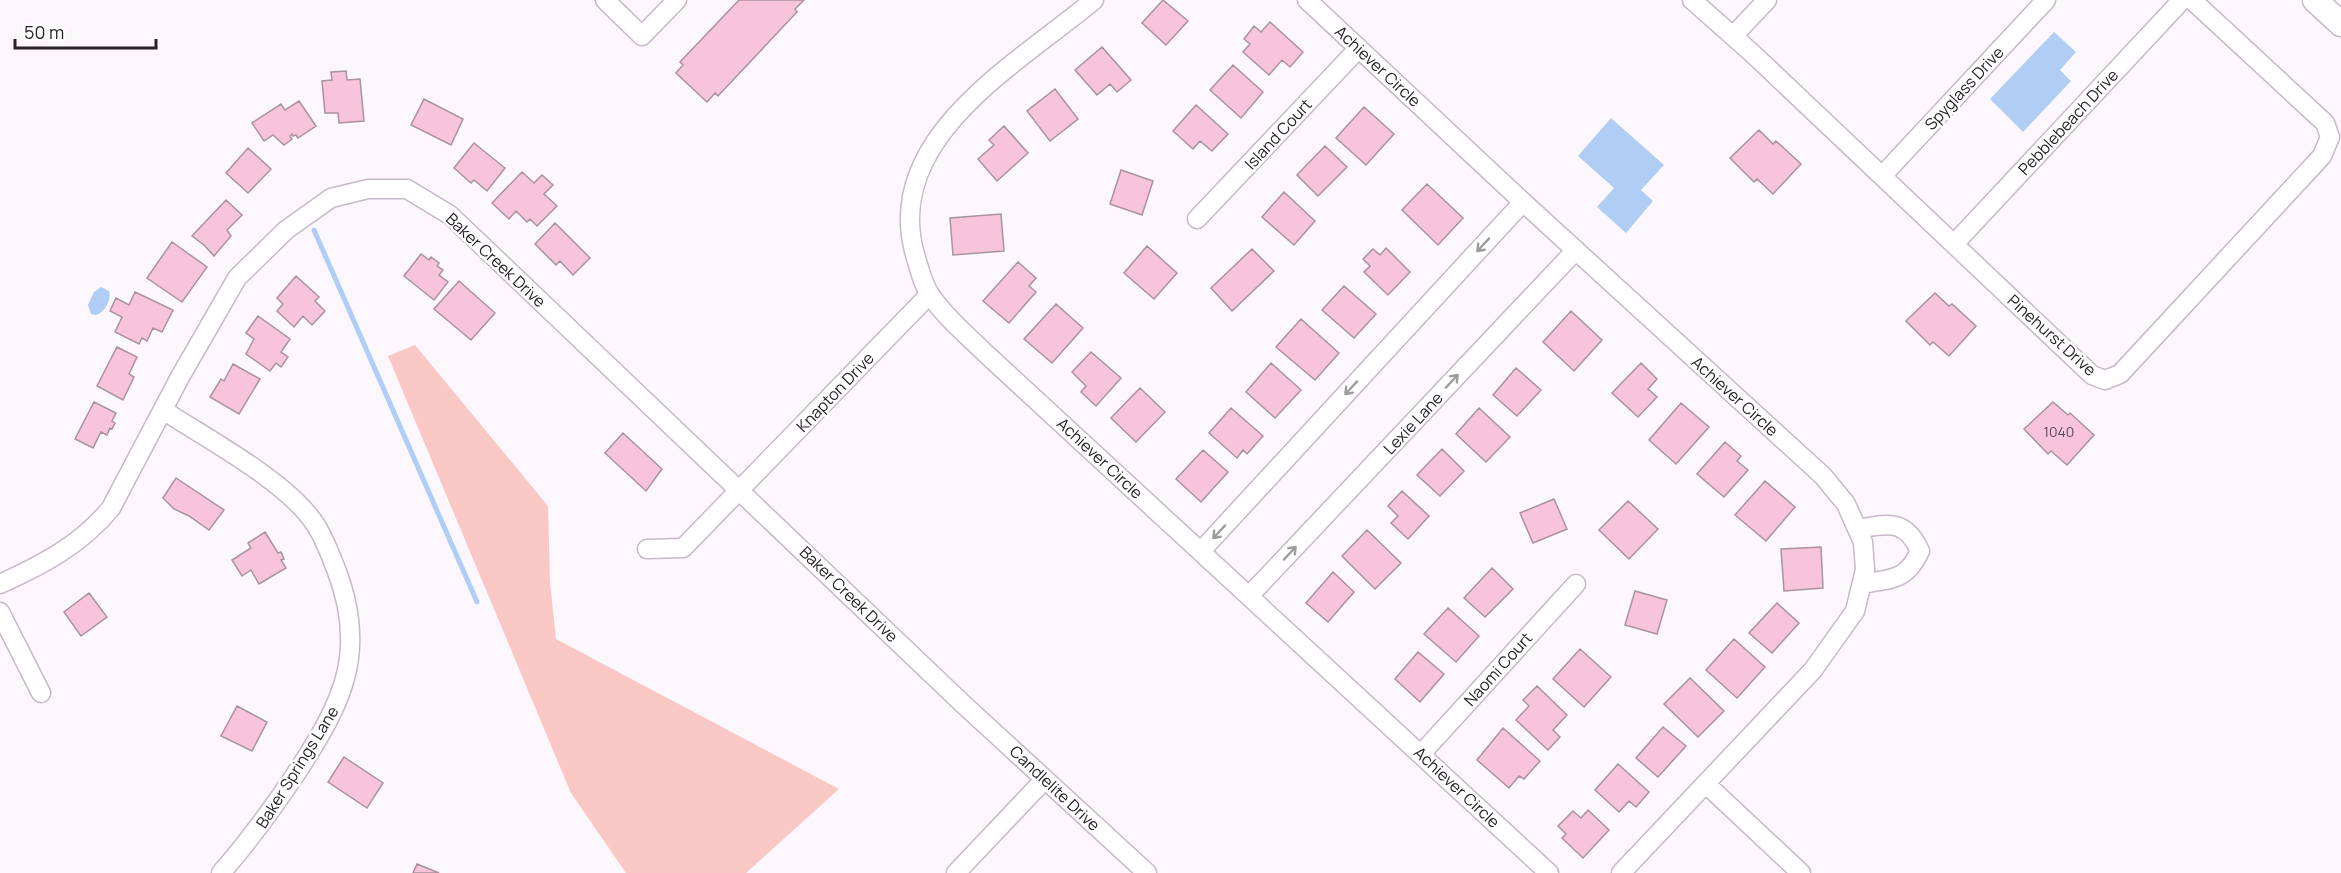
<svg xmlns="http://www.w3.org/2000/svg" width="2341" height="873" font-family="Manrope,sans-serif">
<style>
.green{fill:#fac8c4}
.water{fill:#b0cdf5}
.lines{fill:none;stroke-linecap:round;stroke-linejoin:round}
.stream{stroke:#b0cdf5;stroke-width:5}
.building{fill:#f8c4da;stroke:#a9939c;stroke-width:1.5}
.minor-casing{stroke:#c7b8ca;stroke-width:21}
.major-casing{stroke:#c7b8ca;stroke-width:27}
.minor{stroke:#fff;stroke-width:18}
.major{stroke:#fff;stroke-width:24}
.oneway{stroke:#9e9c9f}
.labels{text-anchor:middle;stroke-width:5;stroke-linejoin:round;paint-order:stroke}
.number-label{font-size:14px;fill:#5c4a55}
.street-label{font-size:16px;fill:#282229;stroke:#fff}
</style>
<rect width="100%" height="100%" fill="#fcf6fd"/>
<!-- green -->
<path class="green" d="M415,345L548,506L550,582L556,639L839,789L746,873H626L571,793L388,356Z"/>
<!-- water -->
<path class="water" d="M2054,32L2076,52L2060,70L2071,81L2023,132L1990,99Z
M1611,118L1664,165L1641,190L1653,201L1626,233L1597,207L1614,188L1578,156Z
M101,287L109,291C112,299 104,314 95,315L91,314L88,305L94,292Z"/>
<g class="lines">
<!-- stream -->
<path class="stream" d="M314,230L477,602"/>
</g>
<!-- building -->
<path class="building" d="M739,0H804L795,9L797,12L718,96L715,93L707,102L676,73L683,65L680,62Z
M1163,0L1188,21L1166,45L1142,23Z
M1270,22L1303,52L1290,67L1282,60L1269,75L1243,52L1250,44L1244,39L1254,26L1261,32Z
M1102,47L1131,80L1117,92L1110,84L1097,95L1075,70Z
M1233,65L1263,92L1241,118L1210,90Z
M346,71L347,80L360,79L364,121L339,123L338,113H325L322,81L332,80L331,72Z
M1055,89L1078,119L1050,141L1027,111Z
M424,99L463,119L451,145L411,125Z
M299,101L316,126L298,138L296,135L293,136L292,134L290,136L292,139L284,145L273,135L264,141L252,123L281,104L285,110Z
M1196,105L1228,134L1212,151L1200,141L1193,149L1173,131Z
M1364,107L1394,134L1366,165L1336,138Z
M1004,126L1028,153L997,181L978,159L994,145L989,140Z
M1759,130L1773,144L1776,141L1801,164L1773,194L1757,179L1754,182L1730,158Z
M474,143L505,168L487,191L474,180L471,183L454,168Z
M1325,146L1347,167L1318,196L1297,175Z
M248,148L271,169L248,193L226,173Z
M1121,170L1153,181L1142,215L1110,204Z
M522,172L534,183L542,175L553,185L544,194L557,206L537,226L530,219L527,222L516,211L509,219L492,203Z
M1427,184L1463,218L1438,245L1402,210Z
M1284,192L1315,221L1294,245L1262,217Z
M226,200L242,215L227,230L231,236L214,256L204,245L192,236Z
M1001,214L1004,251L953,255L950,218Z
M555,223L590,258L573,275L560,261L556,265L535,244Z
M172,242L207,267L182,302L147,278Z
M1147,246L1177,273L1154,299L1124,273Z
M1386,248L1410,272L1388,295L1364,272L1370,266L1363,259L1373,249L1380,255Z
M1252,249L1274,271L1232,311L1211,288Z
M421,254L429,260L431,257L439,263L437,266L443,270L439,275L448,282L434,300L404,276Z
M1018,262L1036,278L1029,286L1036,292L1009,323L983,301Z
M296,276L319,297L315,301L325,311L312,325L303,316L294,327L277,311L283,304L277,298Z
M459,281L495,313L471,340L434,309Z
M1344,286L1376,314L1354,338L1322,310Z
M135,292L173,310L162,332L153,328L147,341L142,338L139,344L115,332L122,317L110,311L116,298L129,305Z
M1935,293L1949,306L1952,304L1976,326L1949,356L1933,342L1930,345L1906,321Z
M1056,304L1083,328L1052,363L1024,339Z
M1571,311L1602,340L1574,371L1543,342Z
M258,316L290,339L281,352L288,357L281,367L276,363L270,371L246,354L254,339L246,333Z
M1301,319L1339,353L1315,380L1276,347Z
M117,347L137,357L129,374L134,377L123,400L97,386Z
M1091,352L1121,378L1096,406L1081,392L1086,386L1072,372Z
M1271,363L1301,390L1275,418L1246,392Z
M1641,363L1657,379L1648,389L1657,397L1638,417L1612,393Z
M233,364L260,379L239,414L210,397L221,379L224,381Z
M1516,368L1541,390L1517,416L1493,395Z
M1140,388L1165,412L1136,442L1111,418Z
M94,402L116,413L112,421L115,423L112,429L110,428L107,435L101,432L93,448L75,439Z
M2053,402L2068,415L2070,413L2094,435L2067,465L2051,451L2048,454L2024,429Z
M1681,403L1709,427L1676,464L1649,440Z
M1231,408L1263,436L1247,454L1243,450L1237,458L1209,433Z
M1479,408L1510,437L1486,462L1456,434Z
M623,433L662,469L646,491L605,453Z
M1725,442L1741,456L1737,461L1748,470L1724,497L1697,474Z
M1442,449L1464,471L1440,496L1417,475Z
M1203,450L1228,472L1201,502L1176,479Z
M176,478L224,510L209,530L189,516L174,509L163,498Z
M1765,481L1795,507L1766,541L1735,515Z
M1402,491L1429,516L1408,539L1391,523L1398,516L1388,506Z
M1554,499L1567,529L1533,543L1520,513Z
M1628,501L1658,529L1629,559L1599,530Z
M1367,530L1401,563L1375,589L1342,556Z
M265,532L278,553L281,552L284,559L281,560L286,568L259,584L251,570L242,576L232,560L251,548L248,543Z
M1821,547L1823,588L1784,591L1781,549Z
M1492,568L1513,589L1485,617L1464,598Z
M1333,572L1354,592L1328,622L1306,603Z
M1635,591L1667,600L1657,634L1625,625Z
M89,593L107,617L81,636L64,612Z
M1777,603L1799,623L1772,653L1749,633Z
M1448,608L1479,636L1456,662L1424,634Z
M1734,639L1765,667L1737,698L1706,670Z
M1580,649L1611,677L1584,707L1553,679Z
M1418,652L1444,674L1420,702L1395,679Z
M1690,678L1724,711L1698,737L1664,704Z
M1537,686L1567,715L1553,730L1560,737L1548,750L1516,720L1529,706L1523,700Z
M237,706L267,722L252,751L221,736Z
M1663,727L1686,746L1658,777L1636,758Z
M1503,728L1540,761L1524,779L1519,776L1509,788L1477,760Z
M344,757L383,783L367,808L328,782Z
M1618,764L1649,792L1636,807L1629,801L1619,812L1595,790Z
M1588,810L1609,830L1583,858L1562,838L1566,834L1558,826L1573,811L1581,818Z
M417,864L439,873H413Z"/>
<g class="lines">
<defs>
<path id="minor" d="M605,0L642,36L677,0
M1094,0C1018,64 879,139 916,258C920,271 923,285 931,296C945,317 966,334 984,352L1549,873
M1307,0L1523,202L1823,476L1846,504L1863,542L1865,570L1855,611L1813,670L1621,873
M1692,0L1753,54L2092,375L2105,380L2120,374L2322,156L2330,137L2325,123L2192,0
M1733,36L1767,0
M1882,176L2046,0
M1197,219L1359,48
M1954,244L2182,0
M163,410C207,439 287,481 315,524C324,537 330,554 336,569C368,652 343,702 297,772C273,808 249,841 221,873
M1857,529C1888,524 1905,518 1920,551C1906,581 1893,578 1862,584
M647,549L683,548L929,295
M1201,551L1523,202
M0,584C42,565 82,544 111,508L180,377L237,278L286,230L331,198L368,189H407L450,215L962,703L1147,873
M1249,596L1576,250
M0,612L41,693
M1421,754L1576,584
M1706,784L1801,873
M956,873L1045,779"/>
<path id="major" d="M2315,0L2341,24"/>
</defs>
<!-- minor casing -->
<use href="#minor" class="minor-casing"/>
<!-- major casing -->
<use href="#major" class="major-casing"/>
<!-- minor -->
<use href="#minor" class="minor"/>
<!-- major -->
<use href="#major" class="major"/>
</g>
<!-- one-way arrows -->
<defs><path id="oneway-shaft" d="M-6 0H5M1.5-3L5.5 0L1.5 3" fill="none" stroke-width="1.6" stroke-linecap="round" stroke-linejoin="round" transform="scale(1.5)"/></defs>
<g class="oneway">
<use href="#oneway-shaft" transform="translate(1483 245) rotate(133)"/>
<use href="#oneway-shaft" transform="translate(1452 381) rotate(-47)"/>
<use href="#oneway-shaft" transform="translate(1351 388) rotate(133)"/>
<use href="#oneway-shaft" transform="translate(1219 532) rotate(133)"/>
<use href="#oneway-shaft" transform="translate(1290 553) rotate(-47)"/>
</g>
<g class="labels">
<!-- number labels -->
<g class="number-label">
<text x="2059" y="437">1040</text>
</g>
<!-- street labels -->
<g class="street-label">
<text transform="translate(1378 66) rotate(43)" y="6">Achiever Circle</text>
<text transform="translate(1964 88) rotate(-47)" y="6">Spyglass Drive</text>
<text transform="translate(2068 122) rotate(-47)" y="6">Pebblebeach Drive</text>
<text transform="translate(1278 134) rotate(-47)" y="6">Island Court</text>
<text transform="translate(496 260) rotate(43)" y="6">Baker Creek Drive</text>
<text transform="translate(2052 335) rotate(42)" y="6">Pinehurst Drive</text>
<text transform="translate(835 392) rotate(-46)" y="6">Knapton Drive</text>
<text transform="translate(1735 396) rotate(42)" y="6">Achiever Circle</text>
<text transform="translate(1413 423) rotate(-47)" y="6">Lexie Lane</text>
<text transform="translate(1100 458) rotate(43)" y="6">Achiever Circle</text>
<text transform="translate(849 594) rotate(44)" y="6">Baker Creek Drive</text>
<text transform="translate(1498 669) rotate(-48)" y="6">Naomi Court</text>
<text transform="translate(297 767) rotate(-58)" y="6">Baker Springs Lane</text>
<text transform="translate(1457 787) rotate(43)" y="6">Achiever Circle</text>
<text transform="translate(1055 788) rotate(43)" y="6">Candlelite Drive</text>
</g>
</g>
<!-- scale -->
<path d="M15 39v9h141v-9" fill="none" stroke="#282229" stroke-width="3"/>
<text x="24" y="39" font-size="18" fill="#282229" stroke="#ffffff" stroke-width="4.5" paint-order="stroke">50 m</text>
</svg>
